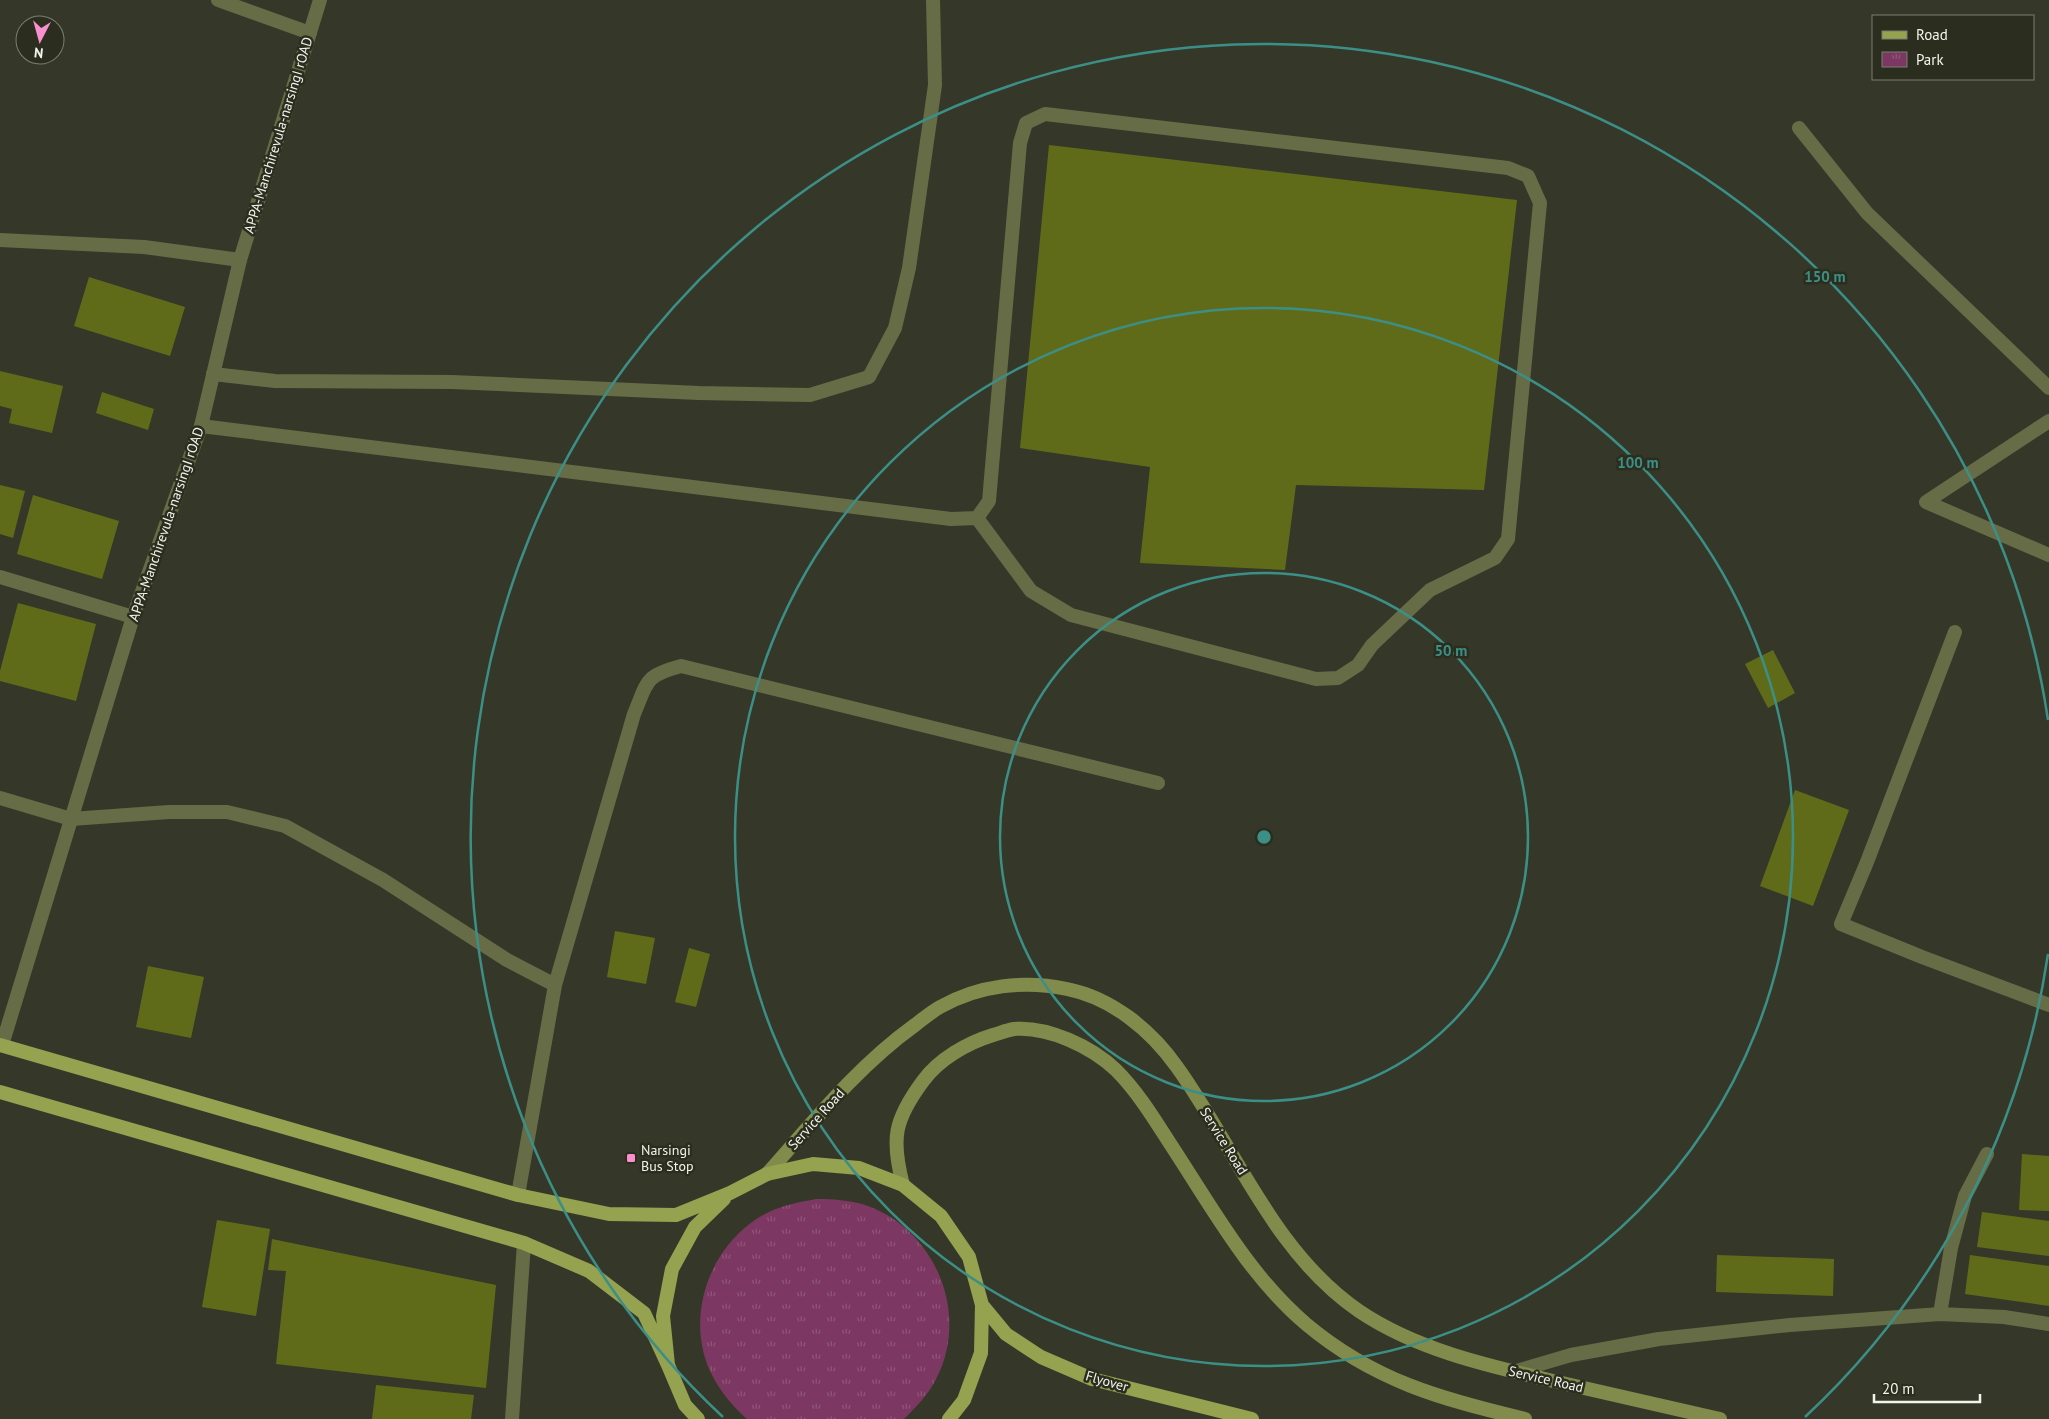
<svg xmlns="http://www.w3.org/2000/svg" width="2049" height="1419" font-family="'PT Sans',sans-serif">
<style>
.park{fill:url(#park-tufts)}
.building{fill:#606b1a}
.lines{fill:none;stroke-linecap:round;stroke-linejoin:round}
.service{stroke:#666d46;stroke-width:14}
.minor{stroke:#666d46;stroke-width:14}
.tertiary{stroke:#666d46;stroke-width:14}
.secondary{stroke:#808b4c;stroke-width:14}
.primary{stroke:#95a24f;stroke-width:14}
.ring{fill:none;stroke:#3c8f87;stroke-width:2.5}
.poi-dot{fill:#f790cd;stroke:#2b2e1f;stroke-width:2}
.labels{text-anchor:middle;stroke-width:5;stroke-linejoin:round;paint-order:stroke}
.street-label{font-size:14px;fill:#f2f4eb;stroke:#2b2e1f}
.poi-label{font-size:14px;fill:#f2f4eb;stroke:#2b2e1f;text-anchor:start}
.centre{fill:#3c8f87;stroke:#2b2e1f;stroke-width:2.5}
.ring-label{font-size:15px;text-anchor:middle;font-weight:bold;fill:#3c8f87;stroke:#2b2e1f;stroke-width:5;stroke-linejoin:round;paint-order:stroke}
</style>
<defs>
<pattern id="park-tufts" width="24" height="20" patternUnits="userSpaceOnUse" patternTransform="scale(1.25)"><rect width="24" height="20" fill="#7c3862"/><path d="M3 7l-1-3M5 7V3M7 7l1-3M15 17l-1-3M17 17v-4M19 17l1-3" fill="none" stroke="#8f5579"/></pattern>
</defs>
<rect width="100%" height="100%" fill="#353829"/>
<!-- park -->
<path class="park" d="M816,1199C833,1199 849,1200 865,1205C934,1228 970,1312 937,1377C929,1394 917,1406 904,1419H747C729,1403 716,1386 707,1364C686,1307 715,1238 769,1212C784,1205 800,1202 816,1199Z"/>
<!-- building -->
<path class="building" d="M1049,145L1517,200L1484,490L1296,485L1285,570L1140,563L1150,467L1020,448Z
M89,277L185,307L170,356L74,326Z
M0,371L63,386L52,433L9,423L12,409L0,406Z
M102,392L154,409L148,430L96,413Z
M0,485L25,491L13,538L0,534Z
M33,495L119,521L102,579L17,554Z
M18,603L96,624L76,701L0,681V671Z
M1773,650L1795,693L1768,708L1745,664Z
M1795,790L1849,810L1813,906L1760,886Z
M615,931L655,938L646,984L607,977Z
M689,948L710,954L696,1007L675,1002Z
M148,966L204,977L191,1038L136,1027Z
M2022,1154L2049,1156V1211L2019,1210Z
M1982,1212L2049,1221V1256L1977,1247Z
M217,1220L270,1229L256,1316L202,1307Z
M272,1239L496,1285L486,1388L276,1364L286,1271L268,1270Z
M1717,1255L1834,1259L1833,1296L1716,1292Z
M1970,1255L2049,1266V1306L1965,1294Z
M376,1385L474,1395L471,1419H372Z"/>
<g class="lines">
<!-- service -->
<path class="service" d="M218,0L310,33
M1045,114L1508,168L1528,176L1540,203L1508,539L1495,558L1430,590L1372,645L1358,665L1338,678L1316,679L1071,615L1031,591L977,518L989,501L1020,143L1026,123Z
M1799,128L1867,213L2049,388
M0,240L144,247L240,260
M213,374L275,381L452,382L699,393L810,395L869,377L895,328L909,268L935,85L933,0
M2049,421L1926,502L2049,555
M201,426L951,519L977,518
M1955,632L1867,862L1841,924L1922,957L2049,1005
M71,819L169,812H227L285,826L383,880L507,960L555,985
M518,1195L555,985L634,714C648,681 644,676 681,666L1158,783
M1940,1314L1951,1248L1965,1196L1987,1154
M1513,1372L1571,1355L1659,1339L1790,1325L1940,1314L2004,1317L2049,1324"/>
<!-- minor -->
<path class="minor" d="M0,577L133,617
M0,798L71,819
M512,1419L524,1243"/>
<!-- tertiary -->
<path class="tertiary" d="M2,1045L133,617L201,426L240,260L320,0"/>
<!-- secondary -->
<path class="secondary" d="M767,1174C814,1121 858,1066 915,1025C923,1019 931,1012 940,1007C979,985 1024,980 1067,989C1112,998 1151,1030 1177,1067C1236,1149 1273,1252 1359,1311C1418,1351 1493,1367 1562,1383C1614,1395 1667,1407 1720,1419
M903,1185C891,1139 894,1120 923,1081C939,1059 967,1043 993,1035C1000,1033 1007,1030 1014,1029C1048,1026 1092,1047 1116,1070C1137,1091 1153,1117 1169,1142C1210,1204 1248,1275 1306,1324C1374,1381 1441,1399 1525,1419"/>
<!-- primary -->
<path class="primary" d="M0,1045L518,1195L609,1214L676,1215L730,1193L767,1174L813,1164L859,1168L903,1185L941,1216L969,1257L982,1305L981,1353L964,1400L949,1419
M0,1092L524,1243L589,1271L644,1313L668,1365
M982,1305L1006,1334L1041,1357L1092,1379L1252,1419
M698,1419L685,1405L668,1365L663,1316L672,1269L695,1227L724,1199"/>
</g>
<!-- distance rings -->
<g class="ring">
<circle cx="1264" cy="837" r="264"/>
<circle cx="1264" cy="837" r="529"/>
<path d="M2048 954A793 793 0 0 1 1805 1417M723 1417A793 793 0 1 1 2048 720"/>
</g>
<!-- markers -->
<rect class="poi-dot" x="626" y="1153" width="10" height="10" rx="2.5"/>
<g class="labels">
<!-- street labels -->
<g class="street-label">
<text transform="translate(278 135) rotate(-73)" y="5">APPA-Manchirevula-narsingI rOAD</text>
<text transform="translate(166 524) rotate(-71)" y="5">APPA-Manchirevula-narsingI rOAD</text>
<text transform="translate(816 1119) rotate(-48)" y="5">Service Road</text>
<text transform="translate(1224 1141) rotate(58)" y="5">Service Road</text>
<text transform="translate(1546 1379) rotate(13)" y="5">Service Road</text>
<text transform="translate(1107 1381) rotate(16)" y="5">Flyover</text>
</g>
<!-- poi labels -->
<g class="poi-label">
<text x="641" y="1155">Narsingi<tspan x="641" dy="16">Bus Stop</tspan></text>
</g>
</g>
<circle cx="1264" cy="837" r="8" class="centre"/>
<g class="ring-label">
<text x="1825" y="282">150 m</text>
<text x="1638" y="468">100 m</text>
<text x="1451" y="656">50 m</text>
</g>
<!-- legend -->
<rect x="1872" y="15" width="162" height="65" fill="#2b2e1f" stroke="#7b7d71"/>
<rect x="1882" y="31" width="25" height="8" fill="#95a24f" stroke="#7b7d71"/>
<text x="1916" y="40" font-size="15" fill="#f2f4eb">Road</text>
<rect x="1882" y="52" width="25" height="15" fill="url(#park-tufts)" stroke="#7b7d71"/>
<text x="1916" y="65" font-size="15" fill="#f2f4eb">Park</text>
<!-- north arrow -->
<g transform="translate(40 40) rotate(186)"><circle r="24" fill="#2b2e1f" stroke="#7b7d71"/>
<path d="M0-4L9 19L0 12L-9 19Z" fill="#f790cd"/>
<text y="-8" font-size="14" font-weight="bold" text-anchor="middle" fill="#f2f4eb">N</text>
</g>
<!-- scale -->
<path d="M1874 1394v8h106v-8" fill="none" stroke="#f2f4eb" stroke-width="2.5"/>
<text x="1882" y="1394" font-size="15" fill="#f2f4eb" stroke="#2b2e1f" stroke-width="4" paint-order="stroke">20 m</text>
</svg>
